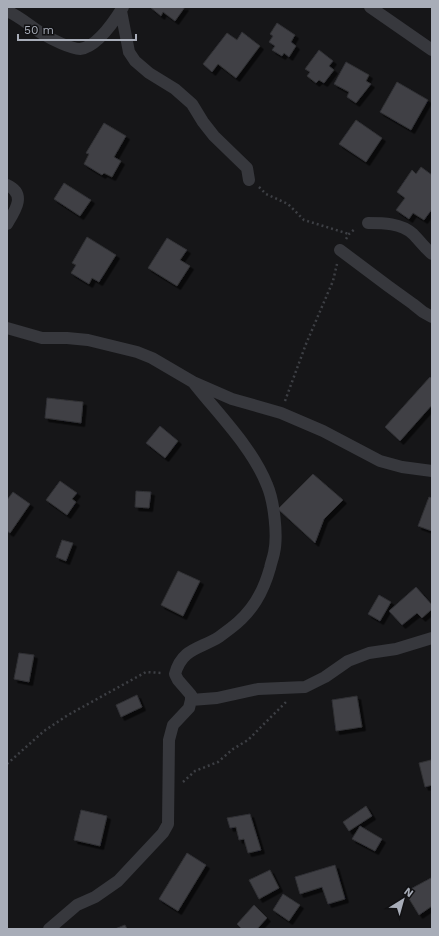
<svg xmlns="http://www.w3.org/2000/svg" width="439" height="936" font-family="'Work Sans',sans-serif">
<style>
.building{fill:#404145;stroke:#303034;filter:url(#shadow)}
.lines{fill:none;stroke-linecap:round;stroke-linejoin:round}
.path{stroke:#3d3f44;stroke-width:2.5;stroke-dasharray:2 3;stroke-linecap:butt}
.street{stroke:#37383d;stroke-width:12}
</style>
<defs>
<filter id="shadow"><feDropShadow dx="3.5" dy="3.5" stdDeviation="0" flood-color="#0009"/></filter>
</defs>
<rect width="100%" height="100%" fill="#161618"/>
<!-- building -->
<path class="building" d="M150,7H185L175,21L163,12L161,16Z
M277,23L295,35L291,42L296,46L289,57L284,53L282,56L272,50L275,46L269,42L273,36L270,34Z
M242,32L260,46L236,78L218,64L212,72L203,64L227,33L237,40Z
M319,50L333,61L329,66L334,70L324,83L319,80L316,83L307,76L310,72L305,69Z
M346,62L369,75L366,81L371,84L356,103L347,97L349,92L334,84Z
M397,82L428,100L411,130L380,112Z
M356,120L382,138L366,162L339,144Z
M104,123L126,136L114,157L121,161L112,177L104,173L102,175L84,164L89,154L86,153Z
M421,167L432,175V209L424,220L413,213L409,219L396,210L405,198L397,192L412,170L416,174Z
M64,183L91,200L80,216L54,199Z
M87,237L116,255L99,282L92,278L89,284L71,273L76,265L72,263Z
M167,238L187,250L180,260L190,266L177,286L148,268Z
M430,377L432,379V405L400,441L385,427Z
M47,398L83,402L81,423L45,418Z
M160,426L178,441L165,458L146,443Z
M313,474L343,500L324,519L315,543L278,509Z
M60,481L77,493L72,499L76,502L67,515L46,500Z
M136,491L151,492L149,508L135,507Z
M13,492L30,504L10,533L7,531V500Z
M429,497L432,498V531L418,526Z
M62,540L73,543L66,561L56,557Z
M178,571L200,581L183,616L161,605Z
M416,587L432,605V609L422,618L417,613L402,625L389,611Z
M379,595L391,602L380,621L368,614Z
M19,653L34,655L29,682L14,679Z
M137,695L142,707L121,717L116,705Z
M357,696L362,727L336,731L332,700Z
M431,760L432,766V785L425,787L419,763Z
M366,806L372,816L349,831L343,822Z
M81,810L107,816L100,846L74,840Z
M250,814L261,850L248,853L244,839L239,840L236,827L230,828L227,818Z
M360,826L382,839L375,851L352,839Z
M187,853L206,865L178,911L159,899Z
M335,865L345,899L328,904L322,887L300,894L295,877Z
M270,870L279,888L259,899L249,880Z
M431,878L432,880V906L419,915L405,892Z
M283,894L300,905L289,921L273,910Z
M254,905L267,918L257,929H242L237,924Z
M125,925L127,929H115Z"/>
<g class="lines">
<!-- path -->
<path class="path" d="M259,187L266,194L288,204L304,220L349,234
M346,239L349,234L356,228
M285,401L306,344L333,281L337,264
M7,764L44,731L68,715L146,672L162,673
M183,782L195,771L218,762L233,749L248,740L287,701"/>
<!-- street -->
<path class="street" d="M370,7L432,50
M7,11C21,17 31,27 43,34C51,39 71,49 80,49C97,47 115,20 123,7
M121,11L129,52L135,61L149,73L175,89L192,104L203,122L214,136L247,168L249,180
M7,185C27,194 15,211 7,224
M368,223C383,223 401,223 413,234C419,240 425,248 432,254
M340,250L388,286L413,304L423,312L432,317
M7,328L42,338H67L88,340L137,352L152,358L193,382L232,399L281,413L323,431L380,461L402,467L432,471
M191,700L217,698L258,689L305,687L325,677L348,661L369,653L396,649L432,638
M49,929L77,905L95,897L118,881L163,833L168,824L169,740L173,725L189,708L191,700V695L178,680L175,674C182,648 200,649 219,637C223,634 227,631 231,628C252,612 263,593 270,568C271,563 273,558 274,553C278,536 274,501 267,485C252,447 218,414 193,382"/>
</g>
<!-- border -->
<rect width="439" height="936" fill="none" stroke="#a8adb8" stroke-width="16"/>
<!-- north arrow -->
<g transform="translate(403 900) rotate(37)" stroke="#111113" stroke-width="3" paint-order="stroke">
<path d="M0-3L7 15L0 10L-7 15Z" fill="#a8adb8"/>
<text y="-6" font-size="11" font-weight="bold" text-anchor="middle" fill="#a8adb8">N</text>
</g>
<!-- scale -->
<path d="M18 34v6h118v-6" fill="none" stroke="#a8adb8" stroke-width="2"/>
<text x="24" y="34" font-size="12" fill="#a8adb8" stroke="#111113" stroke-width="3" paint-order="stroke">50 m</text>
</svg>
